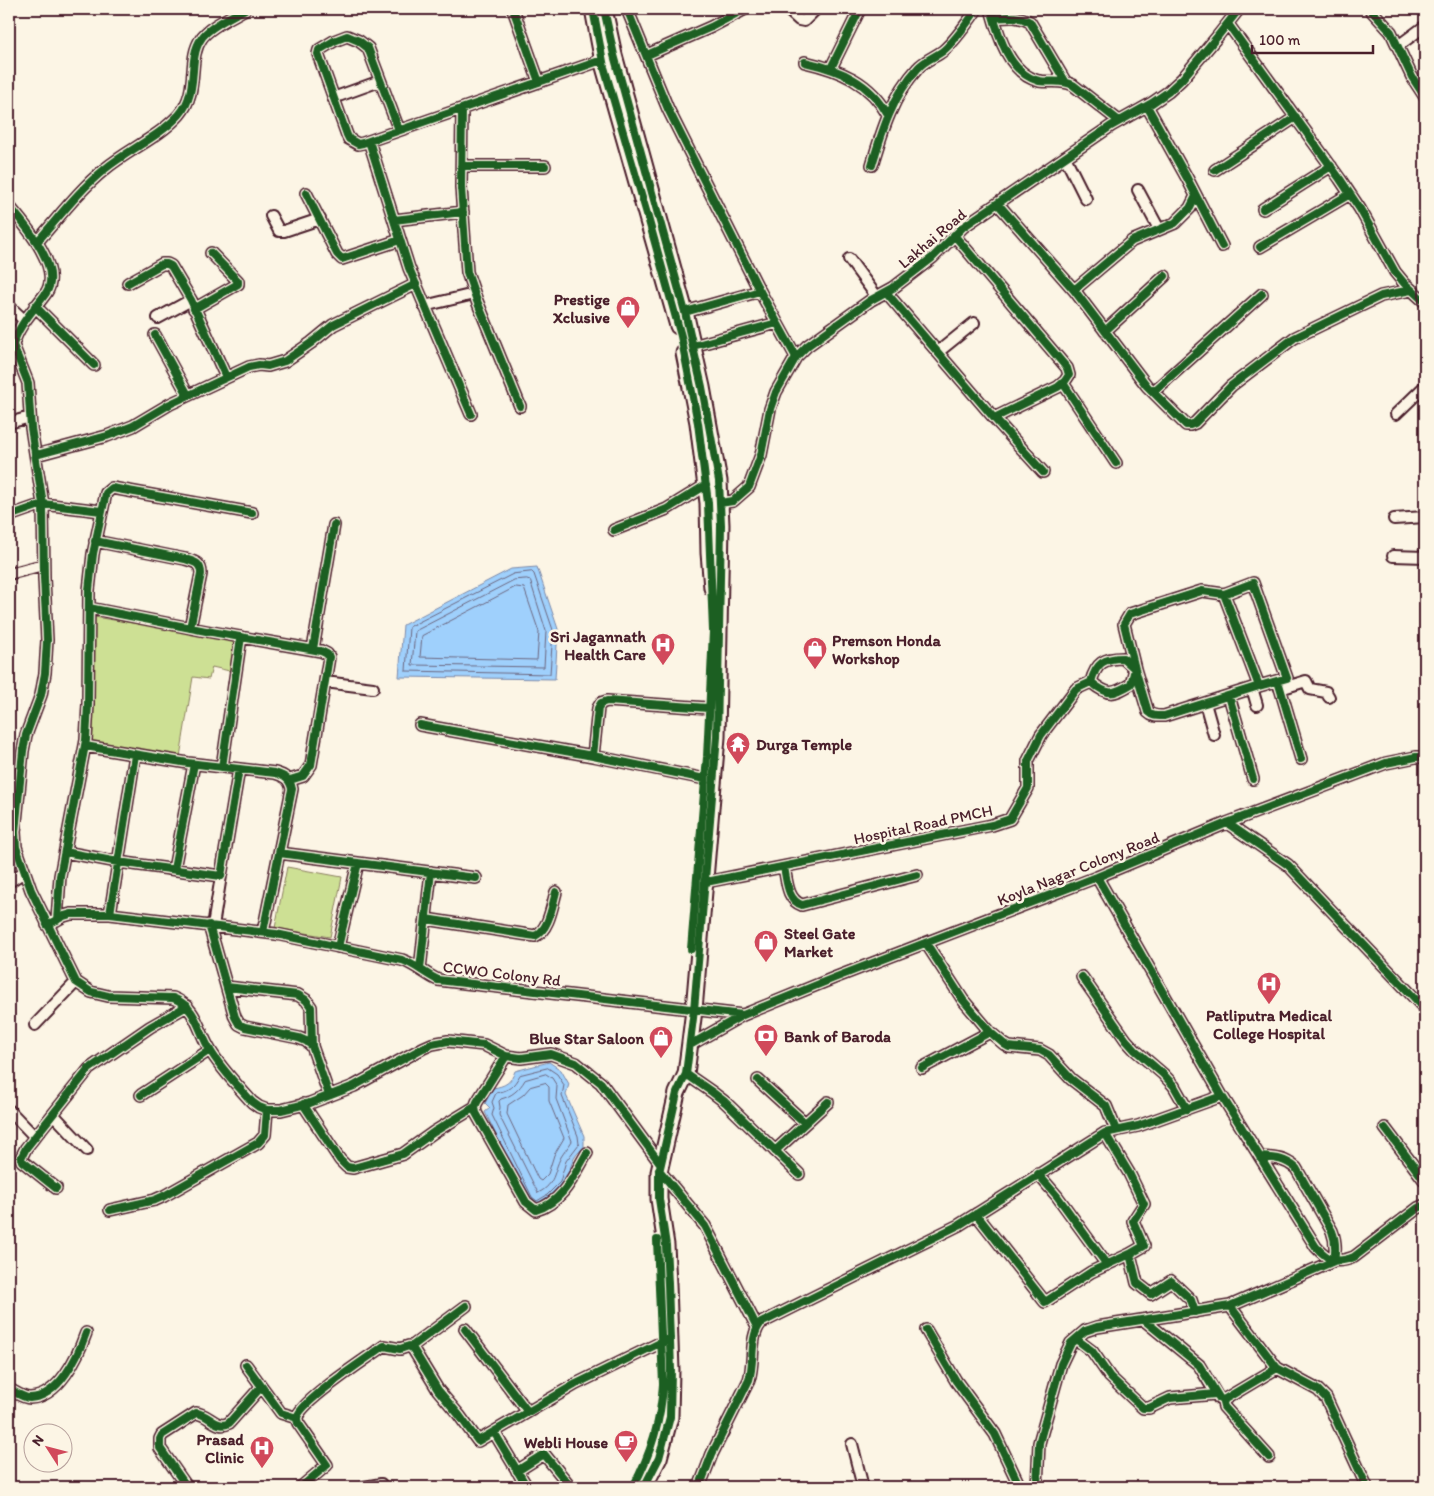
<svg xmlns="http://www.w3.org/2000/svg" width="1434" height="1496" font-family="Itim,sans-serif">
<style>
.green{fill:#cde094;stroke:#8c8060}
.water{fill:#9fd0fc;stroke:#7d89a8}
.lines{fill:none;stroke-linecap:round;stroke-linejoin:round}
.shore{stroke:#6c667f;stroke-width:1}
.minor-casing{stroke:#4a1f2b;stroke-width:14}
.highway-casing{stroke:#4a1f2b;stroke-width:19}
.minor{stroke:#fcf5e5;stroke-width:10}
.highway{stroke:#fcf5e5;stroke-width:15}
.cycleway-casing{stroke:#fcf5e5;stroke-width:11}
.cycleway{stroke:#1b5e20;stroke-width:8}
.labels{text-anchor:middle;stroke-width:5;stroke-linejoin:round;paint-order:stroke}
.street-label{font-size:16px;fill:#4a1f2b;stroke:#fcf5e5}
.poi-label{font-size:16px;font-weight:bold;fill:#4a1f2b;stroke:#fcf5e5;text-anchor:end}
</style>
<rect width="100%" height="100%" fill="#fcf5e5"/>
<filter id="ink" filterUnits="userSpaceOnUse"><feTurbulence type="fractalNoise" baseFrequency=".02" numOctaves="2"/><feDisplacementMap in="SourceGraphic" scale="10" xChannelSelector="R" yChannelSelector="G"/><feConvolveMatrix kernelMatrix="1 2 1 2 8 2 1 2 1" color-interpolation-filters="sRGB"/></filter>
<g filter="url(#ink)">
<!-- green -->
<path class="green" d="M94,617L238,639L234,672L212,667L209,679L193,677L180,757L92,743Z
M287,867L342,877L330,937L275,928Z"/>
<!-- water -->
<path class="water" d="M537,567L558,629L555,679L399,677L403,625L511,569Z
M549,1062L561,1070L569,1084L566,1095L584,1136V1148C569,1157 572,1173 563,1185C556,1196 546,1201 535,1206L528,1201L485,1112L490,1108L485,1103L493,1088C505,1086 511,1083 515,1071Z"/>
<g class="lines">
<!-- shore -->
<path class="shore" d="M532,572L534,574L553,630L550,674L406,671L409,627L513,574Z
M527,579L530,580L546,631L544,667L412,665L415,631L514,580Z
M516,587L524,588L539,632L537,660L420,657L422,636Z
M548,1068L557,1074L564,1085L562,1096L578,1136L579,1144L566,1161L560,1182L547,1195L537,1201L532,1197L492,1115L494,1108L492,1102L496,1093C510,1090 513,1087 520,1075Z
M546,1074L552,1078L557,1086L556,1099L572,1141C569,1146 564,1152 561,1157C553,1172 556,1184 538,1193L499,1115L500,1107L499,1101L501,1099C512,1096 519,1090 525,1080Z
M545,1083L549,1087V1101L564,1138L554,1155L548,1174L541,1181L538,1179L507,1114L508,1105L523,1095L530,1087Z"/>
<defs>
<path id="minor" d="M513,9L539,82
M627,9L668,109L757,286L796,357
M787,9L799,20L804,21L816,9
M991,9C998,34 1009,74 1039,81C1051,83 1061,79 1073,85L1119,121
M1370,9L1391,32L1412,77L1425,97
M994,18C1007,17 1018,15 1030,22L1065,81
M1228,24L1340,179L1360,209L1395,272L1404,283L1425,302
M1398,46L1425,26
M647,55L711,27L745,9
M805,62C840,70 870,82 888,115
M831,68L860,9
M333,98L380,81
M1147,106L1187,178L1222,246
M462,109L461,187L467,272L477,301L520,406
M399,130L368,48L359,41L347,36L334,41L319,50L318,54L347,135L349,139L358,144L363,143L602,60
M369,141L409,268L471,414
M1065,157L1086,199
M872,165C882,131 893,95 918,68C925,60 935,57 943,51C957,39 967,23 977,9
M462,166H545
M1215,170L1296,117
M1138,190L1159,229
M306,193L337,254L342,259L400,240
M998,204L1074,290L1147,386L1186,425H1190L1195,423L1231,386L1294,338L1381,296L1411,290
M9,206C25,225 63,268 46,293C34,310 18,325 13,345L28,383L31,428L43,504L44,578L47,640L45,673L41,695L26,735L23,751L15,832L16,847L31,890L76,982L91,992L108,996L173,998C197,1007 198,1031 210,1050C221,1069 238,1086 252,1102L259,1107L267,1110H281L310,1103L354,1086L423,1048L432,1044L448,1041L484,1045L506,1056L521,1058L551,1054L576,1063L601,1083L660,1163
M1263,209L1331,166
M271,216L279,231H284L320,219
M394,220L463,212
M954,235L1067,368L1069,375L1065,381L1058,387L994,418
M37,242C59,217 79,190 105,169C128,150 159,137 179,115C200,91 187,59 201,39C208,27 233,16 245,9
M1260,247L1350,194
M849,259L877,297
M128,283L162,264H167L171,266L191,300L226,377
M1074,290L1132,241L1175,223L1190,208L1196,196
M886,292L994,418L1043,472
M9,306L25,321
M35,306L94,365
M424,306L474,294
M194,309L238,284V281L211,253
M685,312L760,291
M158,318L191,300
M1105,331L1165,276
M155,335L188,395
M693,346L777,323
M938,352L974,323
M1063,383L1116,463
M1153,392L1262,294
M1396,414L1425,386
M9,423L30,417
M36,455L107,436L133,426L170,404L249,367L259,365L268,366L285,361L311,343L333,325L416,284
M716,503L733,501L749,487L761,455L770,409L776,392L796,357L807,346L871,300L893,288L910,275L932,258L963,227L1111,126L1152,103L1168,92L1182,79L1217,37L1239,9
M9,516L43,504L101,511
M1394,519L1425,517
M614,530L667,509L706,485
M95,541L185,559C195,562 201,563 201,574L190,628
M1393,556L1425,557
M9,574L43,565
M1224,594L1253,583L1287,678L1259,686
M89,608L206,631L321,651L327,654L329,657L311,765L303,776L290,780
M313,649L334,525
M1278,681L1301,759
M325,682L373,688
M1252,688L1257,705
M1280,689L1306,681L1310,689L1326,692L1329,697
M1229,696L1253,779
M1205,703L1214,735
M420,725L593,756L705,779
M85,746L188,763L275,773C285,776 290,779 292,789L263,932
M593,756L598,708L601,703L607,701L708,708
M222,767L241,637
M1227,823L1288,865L1425,1009
M65,852L118,862L221,876L239,769
M279,853L476,878
M784,867C787,881 787,900 802,905L917,875
M174,869L194,764
M1097,877L1222,1096L1316,1247C1329,1261 1336,1264 1354,1257L1418,1208L1425,1205
M9,882L24,872
M706,882L992,825L1010,819L1028,788V761L1041,735L1076,689L1091,682C1108,696 1113,695 1131,684L1135,669L1124,624L1130,614L1202,591L1224,594L1259,686L1164,716C1158,716 1153,717 1148,712L1135,669L1123,658C1104,658 1096,663 1091,682
M110,914L135,755
M426,919L535,936C549,930 552,906 556,892
M57,920L60,876L86,740L88,704L89,590L93,554L106,493L112,488L252,513
M47,925L64,916L71,914H110L276,934L402,960C415,964 425,974 438,980L743,1015
M209,925L235,1017L239,1024L245,1027L299,1038L306,1041L312,1046L329,1095
M213,926L221,876
M926,943L963,1000L990,1032L1004,1044L1009,1047L1040,1050L1049,1055L1071,1079L1106,1106L1116,1130
M338,947L358,863
M420,969L431,872
M1082,977L1126,1040L1135,1050L1163,1074L1174,1086L1187,1109
M227,987L298,995L306,1000L311,1007L312,1046
M35,1025L76,982
M690,1045L743,1015L834,978L1097,877L1227,823L1386,763L1416,757H1425
M506,1056L477,1102L475,1107L476,1113L526,1202L536,1210C563,1202 574,1175 587,1153
M922,1068L990,1032
M686,1074L712,1092L725,1102L799,1174
M758,1080L805,1123
M141,1095L210,1050
M303,1104L340,1160L347,1167L353,1168L403,1154L434,1132L475,1107
M9,1110L35,1137
M53,1114L87,1150
M1385,1128L1425,1181
M1105,1133L1129,1173L1144,1204L1133,1221L1144,1246L1130,1254L1137,1283L1151,1294L1171,1281L1191,1300L1195,1312
M775,1151L828,1102
M659,1170L705,1226L757,1327
M1038,1174L1057,1196L1107,1265
M56,1188L22,1161L21,1158L26,1148L89,1069L150,1027L187,1006
M110,1210L155,1200L164,1196L258,1143L265,1135L267,1110
M976,1214L1045,1302L1091,1272L1130,1254
M1230,1306L1277,1368L1318,1390L1326,1398L1367,1487
M1144,1320L1199,1365L1219,1399
M465,1329L528,1412
M926,1330L956,1381L995,1434L1020,1487
M1076,1339L1092,1351L1110,1377L1143,1408H1149L1170,1398L1216,1394
M411,1347L466,1306
M246,1365L281,1413L297,1418
M9,1389C15,1392 23,1398 30,1398C59,1397 78,1356 86,1333
M494,1432L527,1487
M852,1444L863,1487
M1269,1457L1224,1407L1223,1403L1225,1399L1277,1368
M517,1471L544,1454L570,1486
M700,1485L712,1454L749,1380C755,1361 749,1336 761,1323L959,1225L1105,1133L1138,1126L1222,1096
M187,1487L160,1448V1439L162,1435L196,1413C209,1414 217,1430 229,1423L261,1387
M301,1487L327,1465L298,1423C297,1419 296,1419 298,1415C306,1398 367,1358 384,1346L400,1349L409,1346L413,1349L438,1390L459,1415L478,1441L576,1384L670,1338
M364,1487L381,1484
M1037,1487L1039,1443L1061,1364L1071,1343L1085,1331L1097,1327L1230,1306L1334,1261C1336,1250 1336,1241 1332,1231L1296,1168C1284,1158 1275,1158 1260,1157"/>
<path id="highway" d="M593,9L604,67L678,326
M604,9L614,55L685,312L702,387L719,481L721,525L717,737L694,1010L686,1074L677,1093L659,1172V1199L666,1245L668,1284L671,1370L670,1417L659,1458L644,1487
M684,353L698,423L708,503L709,553L712,588"/>
</defs>
<!-- minor casing -->
<use href="#minor" class="minor-casing"/>
<!-- highway casing -->
<use href="#highway" class="highway-casing"/>
<!-- minor -->
<use href="#minor" class="minor"/>
<!-- highway -->
<use href="#highway" class="highway"/>
<defs>
<path id="cycleway" d="M513,9L539,82
M593,9L604,67L647,214L681,336L698,423L708,503L713,631L707,757L691,949
M604,9L614,55L685,312L702,387L719,481L721,525L717,737L694,1010L686,1074L677,1093L659,1172V1199L666,1245L668,1284L671,1370L670,1417L659,1458L644,1487
M627,9L668,109L757,286L796,357
M991,9C998,34 1009,74 1039,81C1051,83 1061,79 1073,85L1119,121
M1370,9L1391,32L1412,77L1425,97
M994,18C1007,17 1018,15 1030,22L1065,81
M1228,24L1340,179L1360,209L1395,272L1404,283L1425,302
M647,55L711,27L745,9
M805,62C840,70 870,82 888,115
M831,68L860,9
M1147,106L1187,178L1222,246
M462,109L461,187L467,272L477,301L520,406
M399,130L368,48L359,41L347,36L334,41L319,50L318,54L347,135L349,139L358,144L363,143L602,60
M369,141L409,268L471,414
M872,165C882,131 893,95 918,68C925,60 935,57 943,51C957,39 967,23 977,9
M462,166H545
M1215,170L1296,117
M306,193L337,254L342,259L400,240
M998,204L1074,290L1147,386L1186,425H1190L1195,423L1231,386L1294,338L1381,296L1411,290
M9,206C25,225 63,268 46,293C34,310 18,325 13,345L28,383L31,428L43,504L44,578L47,640L45,673L41,695L26,735L23,751L15,832L16,847L31,890L76,982L91,992L108,996L173,998C197,1007 198,1031 210,1050C221,1069 238,1086 252,1102L259,1107L267,1110H281L310,1103L354,1086L423,1048L432,1044L448,1041L484,1045L506,1056L521,1058L551,1054L576,1063L601,1083L660,1163
M1263,209L1331,166
M394,220L463,212
M954,235L1067,368L1069,375L1065,381L1058,387L994,418
M37,242C59,217 79,190 105,169C128,150 159,137 179,115C200,91 187,59 201,39C208,27 233,16 245,9
M1260,247L1350,194
M128,283L162,264H167L171,266L191,300L226,377
M1074,290L1132,241L1175,223L1190,208L1196,196
M886,292L994,418L1043,472
M35,306L94,365
M194,309L238,284V281L211,253
M685,312L760,291
M1105,331L1165,276
M155,335L188,395
M693,346L777,323
M1063,383L1116,463
M1153,392L1262,294
M36,455L107,436L133,426L170,404L249,367L259,365L268,366L285,361L311,343L333,325L416,284
M720,503L733,501L749,487L761,455L770,409L776,392L796,357L807,346L871,300L893,288L910,275L932,258L963,227L1111,126L1152,103L1168,92L1182,79L1217,37L1239,9
M9,516L43,504L101,511
M614,530L667,509L706,485
M95,541L185,559C195,562 201,563 201,574L190,628
M1224,594L1253,583L1287,678L1259,686
M89,608L206,631L321,651L327,654L329,657L311,765L303,776L290,780
M313,649L334,525
M1278,681L1301,759
M1229,696L1253,779
M420,725L593,756L705,779
M85,746L188,763L275,773C285,776 290,779 292,789L263,932
M593,756L598,708L601,703L607,701L708,708
M222,767L241,637
M1227,823L1288,865L1425,1009
M65,852L118,862L221,876L239,769
M279,853L476,878
M784,867C787,881 787,900 802,905L917,875
M174,869L194,764
M1097,877L1222,1096L1316,1247C1329,1261 1336,1264 1354,1257L1418,1208L1425,1205
M706,882L992,825L1010,819L1028,788V761L1041,735L1076,689L1091,682C1108,696 1113,695 1131,684L1135,669L1124,624L1130,614L1202,591L1224,594L1259,686L1164,716C1158,716 1153,717 1148,712L1135,669L1123,658C1104,658 1096,663 1091,682
M110,914L135,755
M426,919L535,936C549,930 552,906 556,892
M57,920L60,876L86,740L88,704L89,590L93,554L106,493L112,488L252,513
M47,925L64,916L71,914H110L276,934L402,960C415,964 425,974 438,980L743,1015
M209,925L235,1017L239,1024L245,1027L299,1038L306,1041L312,1046L329,1095
M926,943L963,1000L990,1032L1004,1044L1009,1047L1040,1050L1049,1055L1071,1079L1106,1106L1116,1130
M338,947L358,863
M420,969L431,872
M1082,977L1126,1040L1135,1050L1163,1074L1174,1086L1187,1109
M227,987L298,995L306,1000L311,1007L312,1046
M690,1045L743,1015L834,978L1097,877L1227,823L1386,763L1416,757H1425
M506,1056L477,1102L475,1107L476,1113L526,1202L536,1210C563,1202 574,1175 587,1153
M922,1068L990,1032
M686,1074L712,1092L725,1102L799,1174
M758,1080L805,1123
M141,1095L210,1050
M303,1104L340,1160L347,1167L353,1168L403,1154L434,1132L475,1107
M1385,1128L1425,1181
M1105,1133L1129,1173L1144,1204L1133,1221L1144,1246L1130,1254L1137,1283L1151,1294L1171,1281L1191,1300L1195,1312
M775,1151L828,1102
M659,1170L705,1226L757,1327
M1038,1174L1057,1196L1107,1265
M56,1188L22,1161L21,1158L26,1148L89,1069L150,1027L187,1006
M110,1210L155,1200L164,1196L258,1143L265,1135L267,1110
M976,1214L1045,1302L1091,1272L1130,1254
M1230,1306L1277,1368L1318,1390L1326,1398L1367,1487
M1144,1320L1199,1365L1220,1399
M465,1329L528,1412
M926,1330L956,1381L995,1434L1020,1487
M1076,1339L1092,1351L1110,1377L1143,1408H1149L1170,1398L1216,1394
M411,1347L466,1306
M246,1365L281,1413L297,1418
M9,1389C15,1392 23,1398 30,1398C59,1397 78,1356 86,1333
M494,1432L527,1487
M1269,1457L1224,1407L1223,1403L1225,1399L1277,1368
M517,1471L544,1454L570,1486
M700,1485L712,1454L749,1380C755,1361 749,1336 761,1323L959,1225L1105,1133L1138,1126L1222,1096
M187,1487L160,1448V1439L162,1435L196,1413C209,1414 217,1430 229,1423L261,1387
M301,1487L327,1465L298,1423C297,1419 296,1419 298,1415C306,1398 367,1358 384,1346L400,1349L409,1346L413,1349L438,1390L459,1415L478,1441L576,1384L670,1338
M633,1487C651,1454 661,1422 663,1384L657,1240
M1037,1487L1039,1443L1061,1364L1071,1343L1085,1331L1097,1327L1230,1306L1334,1261C1336,1250 1336,1241 1332,1231L1296,1168C1284,1158 1275,1158 1260,1157"/>
</defs>
<!-- cycleway casing -->
<use href="#cycleway" class="cycleway-casing"/>
<!-- cycleway -->
<use href="#cycleway" class="cycleway"/>
</g>
</g>
<!-- icons -->
<defs>
<symbol id="shop-pin" viewBox="-11 -11 22 30"><path d="M0 17L-7.5 6A9.5 9.5 0 1 1 7.5 6Z" fill="#d1495b" stroke="#fcf5e5"/><path d="M-5-2.5h2.3a2.7 3.5 0 0 1 5.4 0H5L5.5 6h-11ZM-1.5-2.5h3a1.5 2.3 0 0 0-3 0Z" fill="#fff"/></symbol>
<symbol id="hospital-pin" viewBox="-11 -11 22 30"><path d="M0 17L-7.5 6A9.5 9.5 0 1 1 7.5 6Z" fill="#d1495b" stroke="#fcf5e5"/><path d="M-5-5h3v3.5h4V-5h3V5h-3V1.5h-4V5h-3Z" fill="#fff"/></symbol>
<symbol id="temple-pin" viewBox="-11 -11 22 30"><path d="M0 17L-7.5 6A9.5 9.5 0 1 1 7.5 6Z" fill="#d1495b" stroke="#fcf5e5"/><path d="M0-6L5-2H3V0L6.5 2.5H4V6H1.5V3h-3V6H-4V2.5H-6.5L-3 0V-2H-5Z" fill="#fff"/></symbol>
<symbol id="bank-pin" viewBox="-11 -11 22 30"><path d="M0 17L-7.5 6A9.5 9.5 0 1 1 7.5 6Z" fill="#d1495b" stroke="#fcf5e5"/><path d="M-6-4H6V4H-6ZM0-2.3a2.3 2.3 0 1 0 0 4.6a2.3 2.3 0 1 0 0-4.6Z" fill="#fff"/></symbol>
<symbol id="cafe-pin" viewBox="-11 -11 22 30"><path d="M0 17L-7.5 6A9.5 9.5 0 1 1 7.5 6Z" fill="#d1495b" stroke="#fcf5e5"/><path d="M-5.5-4.5H6V0H3Q3 3.5 0 3.5H-2.5Q-5.5 3.5-5.5 0ZM3-3.2v2h1.7v-2ZM-6 4.5H4V6H-6Z" fill="#fff"/></symbol>
</defs>
<g fill-rule="evenodd">
<use href="#shop-pin" x="614" y="294" width="28" height="38"/>
<use href="#hospital-pin" x="649" y="631" width="28" height="38"/>
<use href="#shop-pin" x="801" y="635" width="28" height="38"/>
<use href="#temple-pin" x="724" y="730" width="28" height="38"/>
<use href="#shop-pin" x="752" y="928" width="28" height="38"/>
<use href="#hospital-pin" x="1255" y="970" width="28" height="38"/>
<use href="#bank-pin" x="752" y="1022" width="28" height="38"/>
<use href="#shop-pin" x="647" y="1024" width="28" height="38"/>
<use href="#cafe-pin" x="612" y="1428" width="28" height="38"/>
<use href="#hospital-pin" x="248" y="1434" width="28" height="38"/>
</g>
<g class="labels">
<!-- street labels -->
<g class="street-label">
<text transform="translate(932 238) rotate(-40)" y="6">Lakhai Road</text>
<text transform="translate(923 824) rotate(-12)" y="6">Hospital Road PMCH</text>
<text transform="translate(1078 868) rotate(-22)" y="6">Koyla Nagar Colony Road</text>
<text transform="translate(502 973) rotate(7)" y="6">CCWO Colony Rd</text>
</g>
<!-- poi labels -->
<g class="poi-label">
<text x="610" y="305">Prestige<tspan x="610" dy="18">Xclusive</tspan></text>
<text x="646" y="642">Sri Jagannath<tspan x="646" dy="18">Health Care</tspan></text>
<text x="832" y="646" text-anchor="start">Premson Honda<tspan x="832" dy="18">Workshop</tspan></text>
<text x="756" y="750" text-anchor="start">Durga Temple</text>
<text x="784" y="939" text-anchor="start">Steel Gate<tspan x="784" dy="18">Market</tspan></text>
<text x="1269" y="1021" text-anchor="middle">Patliputra Medical<tspan x="1269" dy="18">College Hospital</tspan></text>
<text x="784" y="1042" text-anchor="start">Bank of Baroda</text>
<text x="644" y="1044">Blue Star Saloon</text>
<text x="244" y="1445">Prasad<tspan x="244" dy="18">Clinic</tspan></text>
<text x="608" y="1448">Webli House</text>
</g>
</g>
<!-- margin -->
<rect width="1434" height="1496" fill="none" stroke="#fcf5e5" stroke-width="30"/>
<rect x="15" y="15" width="1404" height="1466" fill="none" stroke="#4a1f2b" stroke-width="2" filter="url(#ink)"/>
<!-- north arrow -->
<g transform="translate(48 1448) rotate(306)"><circle r="24" fill="#fcf5e5" stroke="#b59f9b"/>
<path d="M0-4L9 19L0 12L-9 19Z" fill="#d1495b"/>
<text y="-8" font-size="14" font-weight="bold" text-anchor="middle" fill="#4a1f2b">N</text>
</g>
<!-- scale -->
<path d="M1252 45v8h121v-8" fill="none" stroke="#4a1f2b" stroke-width="2.5"/>
<text x="1259" y="45" font-size="15" fill="#4a1f2b" stroke="#fcf5e5" stroke-width="4" paint-order="stroke">100 m</text>
</svg>
